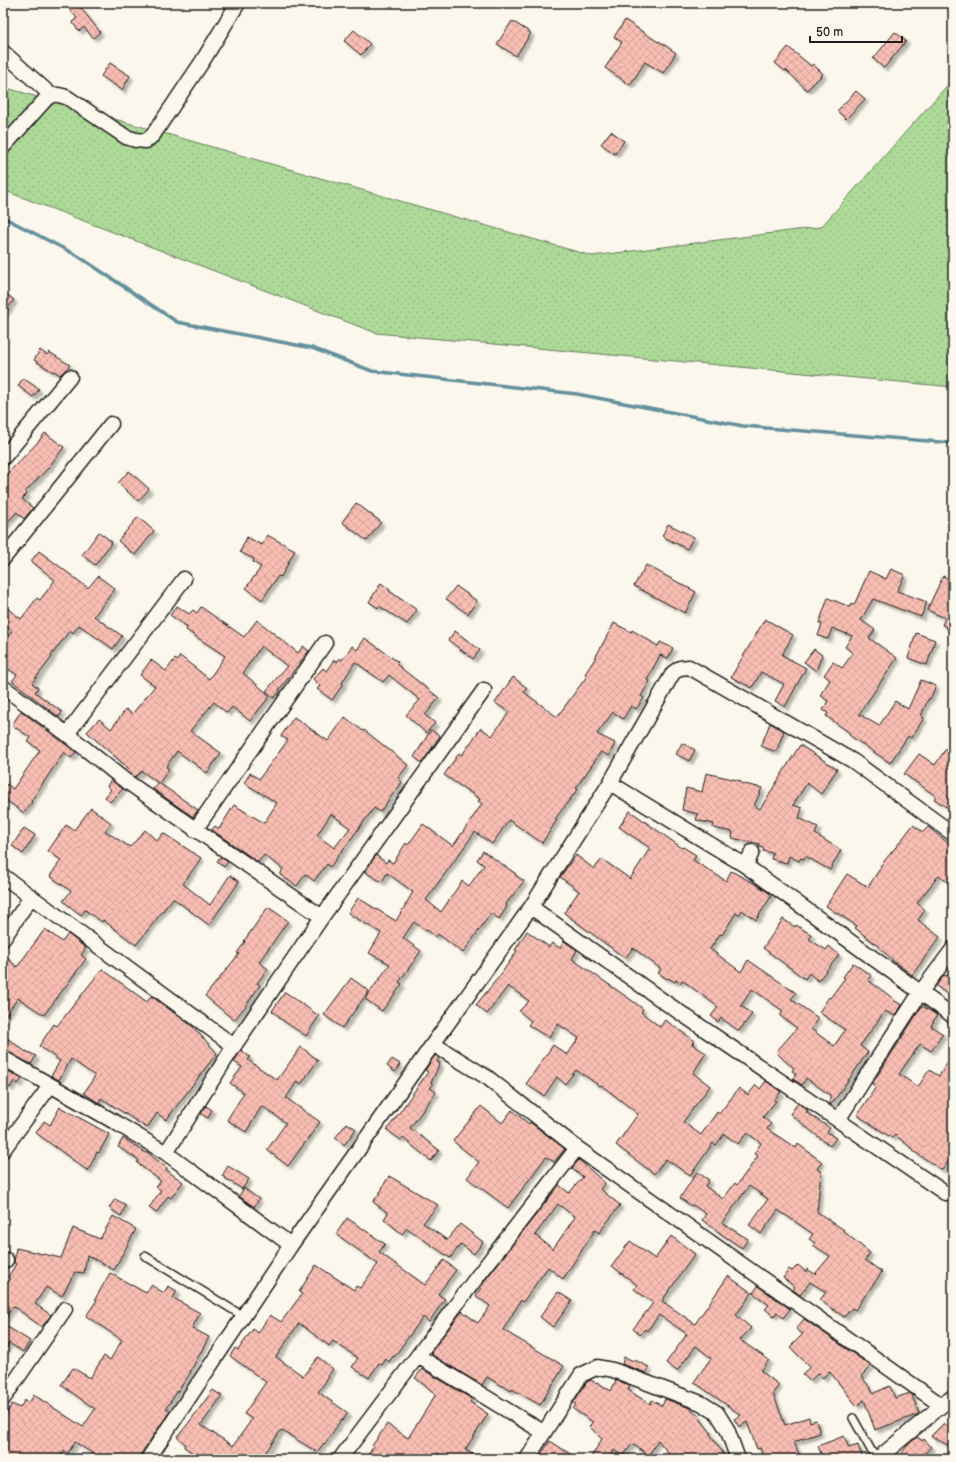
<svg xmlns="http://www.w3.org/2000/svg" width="956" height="1462" font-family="'Balsamiq Sans',sans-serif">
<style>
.grass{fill:url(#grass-dots);stroke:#657b5a}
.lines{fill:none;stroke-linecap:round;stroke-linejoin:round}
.stream{stroke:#63909c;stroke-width:3.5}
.building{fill:url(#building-cross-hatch);stroke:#1c1c1c;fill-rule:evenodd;filter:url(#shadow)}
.lane-casing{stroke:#1c1c1c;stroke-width:10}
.street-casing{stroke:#1c1c1c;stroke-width:17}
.lane{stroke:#fbf7ec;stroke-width:7}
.street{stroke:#fbf7ec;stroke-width:14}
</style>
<defs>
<pattern id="grass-dots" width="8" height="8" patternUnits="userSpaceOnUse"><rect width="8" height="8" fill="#aeda99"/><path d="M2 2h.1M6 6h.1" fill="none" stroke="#95ba83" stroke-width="1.8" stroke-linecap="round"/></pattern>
<pattern id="building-cross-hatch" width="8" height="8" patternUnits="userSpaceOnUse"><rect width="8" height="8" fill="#f9beb3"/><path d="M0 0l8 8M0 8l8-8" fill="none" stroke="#d5a399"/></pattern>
<filter id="shadow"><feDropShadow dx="3.5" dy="3.5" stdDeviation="1" flood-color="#0004"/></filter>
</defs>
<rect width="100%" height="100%" fill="#fbf7ec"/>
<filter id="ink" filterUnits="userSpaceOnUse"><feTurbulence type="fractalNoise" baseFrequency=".025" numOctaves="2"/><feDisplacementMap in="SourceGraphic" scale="8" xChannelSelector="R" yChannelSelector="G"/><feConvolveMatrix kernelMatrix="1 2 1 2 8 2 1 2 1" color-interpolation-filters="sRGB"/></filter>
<g filter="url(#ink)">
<!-- grass -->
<path class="grass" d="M953,79V387L376,333L3,190V87L592,256L821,227Z"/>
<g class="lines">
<!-- stream -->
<path class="stream" d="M3,217L78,256L177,322L312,348L372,371L577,394L743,426L953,443"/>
</g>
<!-- building -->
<path class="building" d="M64,3H77L100,32L93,38L84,27L79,31L72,22L77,18Z
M625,20L658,42L659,41L676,53L663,73L645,62L630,85L605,68L622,42L614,37Z
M512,21L531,33L516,56L497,44Z
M354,30L370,44L361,55L344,41Z
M895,32L906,41L884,68L873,59Z
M788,47L811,66L813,64L823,74L807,90L786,70L785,71L775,63Z
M110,63L130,76L122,90L101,76Z
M856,91L865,99L846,119L837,111Z
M611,131L624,141L615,154L601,144Z
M3,291L14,300L3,315Z
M40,350L47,355L49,352L70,365L60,375L54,371L53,372L34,360Z
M23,378L39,389L33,397L18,386Z
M45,433L64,447L49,467L25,492L27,494L22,499L33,508L24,519L17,512L3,527V482L9,474L8,473L38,442Z
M129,471L149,489L138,501L118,483Z
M356,503L381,522L367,541L342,522Z
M138,517L154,531L135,555L118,541Z
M668,524L694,537L687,549L662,536Z
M99,532L112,542L95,565L82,555Z
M267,535L295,550L281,577L278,576L262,600L246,588L261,567L253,562L254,559L240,552L247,537L262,545Z
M39,551L88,588L98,576L115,589L94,616L122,636L113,649L79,625L73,633L70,630L51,656L52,657L32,683L38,688L35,692L62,712L59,717L12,681L17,675L3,665V643L12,631L3,624V605L21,619L37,598L40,600L55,580L31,561Z
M646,565L696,592L685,613L634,586Z
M891,569L905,575L897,591L927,602L921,617L873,599L861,620L875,630L869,638L897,658L859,714L879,726L895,701L908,709L921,680L936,686L930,699H928L921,716L924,718L911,738L908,736L890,763L849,735L850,733L826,716L828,713L823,710L828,701L820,695L830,680L824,675L833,662L842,668L853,653L845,647L852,636L832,628L828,639L818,636L822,624L819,623L828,598L850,607L851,604L854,605L869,571L886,579Z
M943,576L953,581V630L942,625L945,618L927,610Z
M381,583L390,590L389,591L417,610L407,624L379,606L378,608L369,602Z
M456,586L477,601L468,614L446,599Z
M177,606L189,614L193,610L197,613L201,607L244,637L257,620L298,653L303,646L309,651L279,690L280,691L274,698L266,691L287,666L261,646L243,673L270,696L250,721L232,707L227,713L214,702L190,731L221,753L207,773L177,751L166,767L169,769L159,783L198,810L193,817L153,789L158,783L142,771L135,777L128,772L127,771L129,769L87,732L99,719L111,729L126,709L132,714L155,686L140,675L151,660L166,671L175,659L177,661L180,656L209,679L225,656L186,630L187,627L170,615Z
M765,619L793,635L782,655L806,668L785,707L775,701L784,684L761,672L752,688L731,677Z
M614,623L631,632L632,630L658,646L660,642L673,648L668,658L660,655L647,680L650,681L641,696L644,698L636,709L631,706L623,719L613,712L597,734L615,743L609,756L601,752L576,788L578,789L555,819L557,820L542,843L509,820L492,844L475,832L426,900L441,912L462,881L469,886L484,865L477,860L483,851L516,874L515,875L524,881L506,904L507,905L505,910L499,919L491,913L463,953L438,934L436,937L427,930L426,931L414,922L403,938L421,951L399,982L402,984L382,1011L365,999L390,964L369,953L381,933L348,913L358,898L396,921L413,892L387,873L382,882L365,872L376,855L386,863L388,860L393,863L406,843L408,845L423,824L453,846L482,804L478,801L480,799L444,775L459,753L462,755L481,728L492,736L509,712L495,703L513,677L527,688L524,692L557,717L587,676L585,674L594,660Z
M455,631L480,650L473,659L448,640Z
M916,633L935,640L927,665L908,658Z
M365,638L398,662L396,664L439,698L425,715L435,723L426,733L406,715L420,700L389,675L383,682L355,662L342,683L343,684L332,700L317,689L320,686L313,679L323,668L326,671L334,660L337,662L339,658L342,660L352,646L357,650Z
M814,649L822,655L816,671L804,662Z
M21,711L76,752L71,758L64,752L31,801L32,802L24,813L3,798V790L7,784L13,789L40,750L28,742L31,738L12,725Z
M294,717L328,741L345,717L363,731L364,730L408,765L398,778L402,782L396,791H395L380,812L374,808L330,867L327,864L314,881L305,874L297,886L280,875L283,869L264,855L258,862L212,830L215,826L219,829L234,805L264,823L277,803L244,783L250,773L259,779L288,740L281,736ZM331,814L350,828L334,848L317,835Z
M770,723L784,731L776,752L761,746Z
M431,730L440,736L422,763L414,757Z
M953,738V811L934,799L936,796L904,774L919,754L935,765Z
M682,743L695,750L689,761L676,754Z
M800,745L837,769L821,794L807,783L793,805L802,808L799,818L818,827L815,834L841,850L830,870L805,856L804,859L801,858L799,861L789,856L787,863L771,859L773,853L763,851L764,848L759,847L760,844L732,838L733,832L713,828L714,824L696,820L698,814L682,810L686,788L702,792L706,773L741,781L740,783L762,788L754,806L760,809Z
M111,780L123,789L110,802L105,797L111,790L107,786Z
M91,808L111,823L105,831L130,847L145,830L157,841L163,833L201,858L183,884L210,905L230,875L239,882L209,925L173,898L136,945L103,920L102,922L85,910L81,915L63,901L71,891L50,876L61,860L48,851L66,825L74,830Z
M630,811L682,848L683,847L696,855L693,860L726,881L731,871L759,886L772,895L756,920L742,910L739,915L736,913L722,935L720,934L710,949L741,972L748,960L796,993L791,999L818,1018L811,1029L834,1046L845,1030L819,1012L829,997L830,998L845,978L843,977L853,963L872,976L868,980L894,999L893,1000L902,1005L895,1016L885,1011L860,1046L868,1052L831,1105L830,1104V1095L806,1078L802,1085L793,1079L796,1074L792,1071L794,1068L785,1061L776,1052L797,1028L780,1016L783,1011L752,989L741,1006L752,1014L739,1031L721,1018L718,1022L711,1016L718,1007L682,980L680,983L676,980L675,982L668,978L667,979L658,973L661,969L633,948L625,958L564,913L579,891L560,877L576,855L594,869L602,859L630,879L650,848L619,827Z
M913,825L923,832L928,827L953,847V887L939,875L917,903L925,910L918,920L940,937L912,975L892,960V959L878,947V946L855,928L857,926L826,906L847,874L868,887L881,867L880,866L896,847Z
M24,828L35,835L23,854L12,846Z
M220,857L228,862L224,867L217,861Z
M268,907L288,921L259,962L268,969L257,983L260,985L245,1007L234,1020L205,996L239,954L237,953L245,942L244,941Z
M783,919L795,927L796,925L812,935L809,939L826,950L829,946L839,955L818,981L809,973L805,979L763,948Z
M45,929L62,942L68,934L86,948L81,955L86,959L44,1015L18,998L3,1019V954L17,967Z
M527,931L549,947L552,943L560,948L564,941L577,950L572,959L634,1002L643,1009L641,1012L660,1027L665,1020L695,1041L692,1044L706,1053L693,1073L710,1086L683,1122L701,1135L717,1112L719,1114L739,1088L748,1095L756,1085L760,1089L766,1081L781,1092L774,1100L776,1101L763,1117L771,1124L767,1129L796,1148L798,1144L822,1162L817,1169L821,1172L817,1212L844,1230L843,1231L870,1253L865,1260L882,1272L855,1310L852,1308L844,1317L820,1300L826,1292L810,1282L800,1295L793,1290L795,1287L783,1278L789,1269L792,1271L798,1265L806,1272L807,1269L815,1274L830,1256L813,1245L815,1243L809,1239L813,1234L778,1210L761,1234L749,1225L768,1199L749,1186L722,1223L748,1239L742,1248L724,1236L702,1220L706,1214L693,1205L691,1206L680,1198L697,1172L709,1180L705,1186L723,1199L735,1183L737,1185L758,1156L754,1154L761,1143L747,1133L738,1144L724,1134L716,1145L713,1143L690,1176L666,1159L654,1174L616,1145L638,1114L601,1085L600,1086L576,1070L565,1084L557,1077L544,1096L526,1084L553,1045L567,1055L579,1038L558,1024L549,1038L528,1025L531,1021L519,1011L529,1001L508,986L487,1014L476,1005L501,974L517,951L515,950Z
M953,967V998L936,986L944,975L947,976Z
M102,969L147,1002L151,996L192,1026L217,1053L166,1120L157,1113L147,1128L101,1098L99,1103L84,1093L95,1076L71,1059L59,1080L51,1076L60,1061L39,1046L54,1024L57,1026Z
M351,978L369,991L342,1028L324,1015Z
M285,992L319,1016L306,1036L279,1018L280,1017L272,1011Z
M922,1006L937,1015L931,1026L943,1034L931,1051L920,1044L899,1074L918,1087L929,1070L939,1076L953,1053V1155L942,1170L913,1151L914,1150L895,1135L892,1138L857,1115L876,1087L872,1084Z
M3,1035L26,1052V1051L36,1056L31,1064L3,1050Z
M301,1047L318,1060L301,1084L297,1081L286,1098L320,1122L288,1166L267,1150L286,1123L262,1106L246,1132L227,1120L244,1093L230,1083L242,1067L234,1062L241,1050L250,1057L248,1060L277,1080Z
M435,1055L439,1058L437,1062L440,1063L431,1083L433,1085L430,1088L436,1092L410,1128L439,1150L431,1161L403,1138L401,1140L387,1130L428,1072L425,1070Z
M392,1059L400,1064L395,1072L387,1066Z
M3,1068L22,1079L18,1084L14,1081L10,1088L3,1083Z
M798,1103L808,1111L806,1112L830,1128L827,1132L836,1138L830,1146L790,1114Z
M206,1106L212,1110L208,1118L201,1114Z
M481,1106L502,1123L512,1110L529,1124L530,1122L565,1149L554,1162L546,1157L508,1208L467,1178L479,1162L453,1141Z
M60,1107L109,1134L99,1153L97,1152L88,1171L36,1133L44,1121L50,1125Z
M347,1123L356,1129L344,1145L335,1138Z
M123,1138L146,1153L147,1152L167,1168L166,1170L183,1182L171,1198L168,1196L156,1213L149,1208L161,1190L156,1187L161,1181L137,1163L139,1160L118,1147Z
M579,1160L605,1183L600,1189L620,1205L599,1233L595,1230L563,1279L548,1267L523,1302L521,1300L503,1330L564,1366L540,1405L512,1389L511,1391L487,1377L482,1385L432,1355L433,1354L431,1352L462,1311L478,1323L490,1306L476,1296L486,1279L559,1185L569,1193L583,1177L572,1168ZM558,1204L575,1217L553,1249L535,1235Z
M228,1166L249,1179L242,1189L222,1176Z
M389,1176L438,1205L423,1223L447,1240L460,1224L483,1242L474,1254L461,1244L450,1258L407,1228L402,1234L384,1219L388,1213L373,1202L383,1188H382Z
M244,1188L259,1199L254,1207L239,1196Z
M115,1199L126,1205L121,1216L109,1208Z
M113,1216L136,1229L114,1270L87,1255L84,1273L75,1272L62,1296L46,1287L35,1304L51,1315L42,1327L13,1306L3,1322V1290L10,1279L8,1277L16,1264L14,1263L16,1248L61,1258L73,1228L100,1239Z
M347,1218L385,1244L379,1252L425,1285L444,1260L456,1270L438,1294L445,1299L429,1322L423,1317L394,1357L393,1356L389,1362L386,1359L382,1365L379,1363L369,1378L352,1367L358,1358L333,1341L329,1346L299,1323L276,1357L303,1376L318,1357L333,1369L328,1376L329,1377L318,1392L348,1413L342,1421L341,1420L325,1444L324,1443L317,1452L281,1430L261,1459H258L252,1455L249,1459H202L184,1447L185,1444L177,1437L187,1425L213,1390L222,1396L201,1425L233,1446L252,1419L244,1414L266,1382L230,1356L235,1348L238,1350L253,1329L258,1333L270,1315L281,1322L302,1294L299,1292L316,1265L354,1290L356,1286L360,1288L378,1264L336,1234Z
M671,1236L695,1254L662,1301L695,1324L728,1276L752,1293L736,1315L751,1328L740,1340L769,1360L761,1371L779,1385L773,1393L785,1425L809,1417L810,1422L816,1420L820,1433L794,1442L801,1459H764L760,1448L757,1449L747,1422L739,1427L734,1419L741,1415L694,1382L711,1358L696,1346L677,1371L666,1363L687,1334L659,1315L647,1331L645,1329L640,1335L633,1329L653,1303L634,1289L637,1285L612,1266L630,1241L655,1259Z
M110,1273L146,1293L151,1285L164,1293L168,1286L177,1291L173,1298L200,1313L192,1328L209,1337L190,1372H191L166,1408L170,1411L141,1454L140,1459H101L75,1442L68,1453L64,1451L58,1459H3V1420L12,1404L20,1408L25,1400L29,1403L34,1395L83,1427L95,1409L61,1385L73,1368L90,1378L104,1356L110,1360L122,1340L86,1316L97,1300L95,1299Z
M758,1286L790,1309L783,1318L777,1312L774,1316L765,1309L769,1305L753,1293Z
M558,1292L572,1301L553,1327L540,1317Z
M804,1319L871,1366L861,1376L874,1393L890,1386L895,1398L910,1393L912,1395L919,1414L875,1430L864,1400L857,1406L829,1371L823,1378L818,1373L810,1381L802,1374L810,1367L790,1347L803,1334L796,1329Z
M3,1324L30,1341L23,1352L9,1343L3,1354Z
M624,1357L634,1361L635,1360L649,1367L646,1373L622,1364Z
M422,1369L472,1399L470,1402L488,1414L465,1450L482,1459H448L438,1453L434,1459H366L373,1447L372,1446L387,1424L408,1438L436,1394L415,1378Z
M591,1380L596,1383L597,1382L611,1391L616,1380L630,1385L628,1390L650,1404L652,1400L662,1406L665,1399L690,1408L700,1416L699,1417L711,1433L710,1434L727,1459H673L658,1440L649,1455L632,1444L623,1456L614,1450L609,1459H590L602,1439L589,1426L593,1422L573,1409L576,1404L573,1403L587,1382Z
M953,1416V1448L931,1436L944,1423L947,1426Z
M844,1436L849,1448L858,1445L863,1459H823L818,1446Z
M917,1437L923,1441L924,1439L931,1447L919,1459H897L907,1446Z
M550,1441L578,1459H538Z"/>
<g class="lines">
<defs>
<path id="lane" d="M145,1256L243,1316
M853,1418L876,1459"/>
<path id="street" d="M3,52L51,95
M3,147L45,100C53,93 58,94 68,98L126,137L136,140L146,141L153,135L202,62L238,3
M3,458L70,377
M3,559L111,424
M3,687L67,734L123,779L322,917
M67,734L184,579
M610,783L746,866L953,1016
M195,830L325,643
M746,866L752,852
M3,876L234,1046
M531,907L666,1003L945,1193H953
M3,939L31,897
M433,1044L488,1078L577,1148L941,1405
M3,1058L113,1121L166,1153L291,1245
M838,1120L920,993L953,949
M3,1150L50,1086
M166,1153L234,1046L322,917L484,690
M3,1259L6,1260
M418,1356L543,1432
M3,1399L65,1309
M148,1459L291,1245L433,1044L531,907L610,783L673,673L680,668L689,667L853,761L953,834
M340,1459L477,1277L577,1148
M527,1459L581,1375L598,1367L613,1370L701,1403L717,1413L727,1429L738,1459
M879,1459L881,1456L947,1401L953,1397"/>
</defs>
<!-- lane casing -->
<use href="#lane" class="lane-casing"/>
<!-- street casing -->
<use href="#street" class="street-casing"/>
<!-- lane -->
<use href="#lane" class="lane"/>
<!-- street -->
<use href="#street" class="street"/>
</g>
</g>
<!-- margin -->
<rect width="956" height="1462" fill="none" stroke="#fbf7ec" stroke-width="16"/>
<rect x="8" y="8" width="940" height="1446" fill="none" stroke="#1c1c1c" stroke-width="1.5" filter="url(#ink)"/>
<!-- scale -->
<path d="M810 36v6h92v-6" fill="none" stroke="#1c1c1c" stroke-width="2"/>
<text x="816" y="36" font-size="12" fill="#1c1c1c" stroke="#fbf7ec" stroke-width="3" paint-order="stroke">50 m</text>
</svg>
